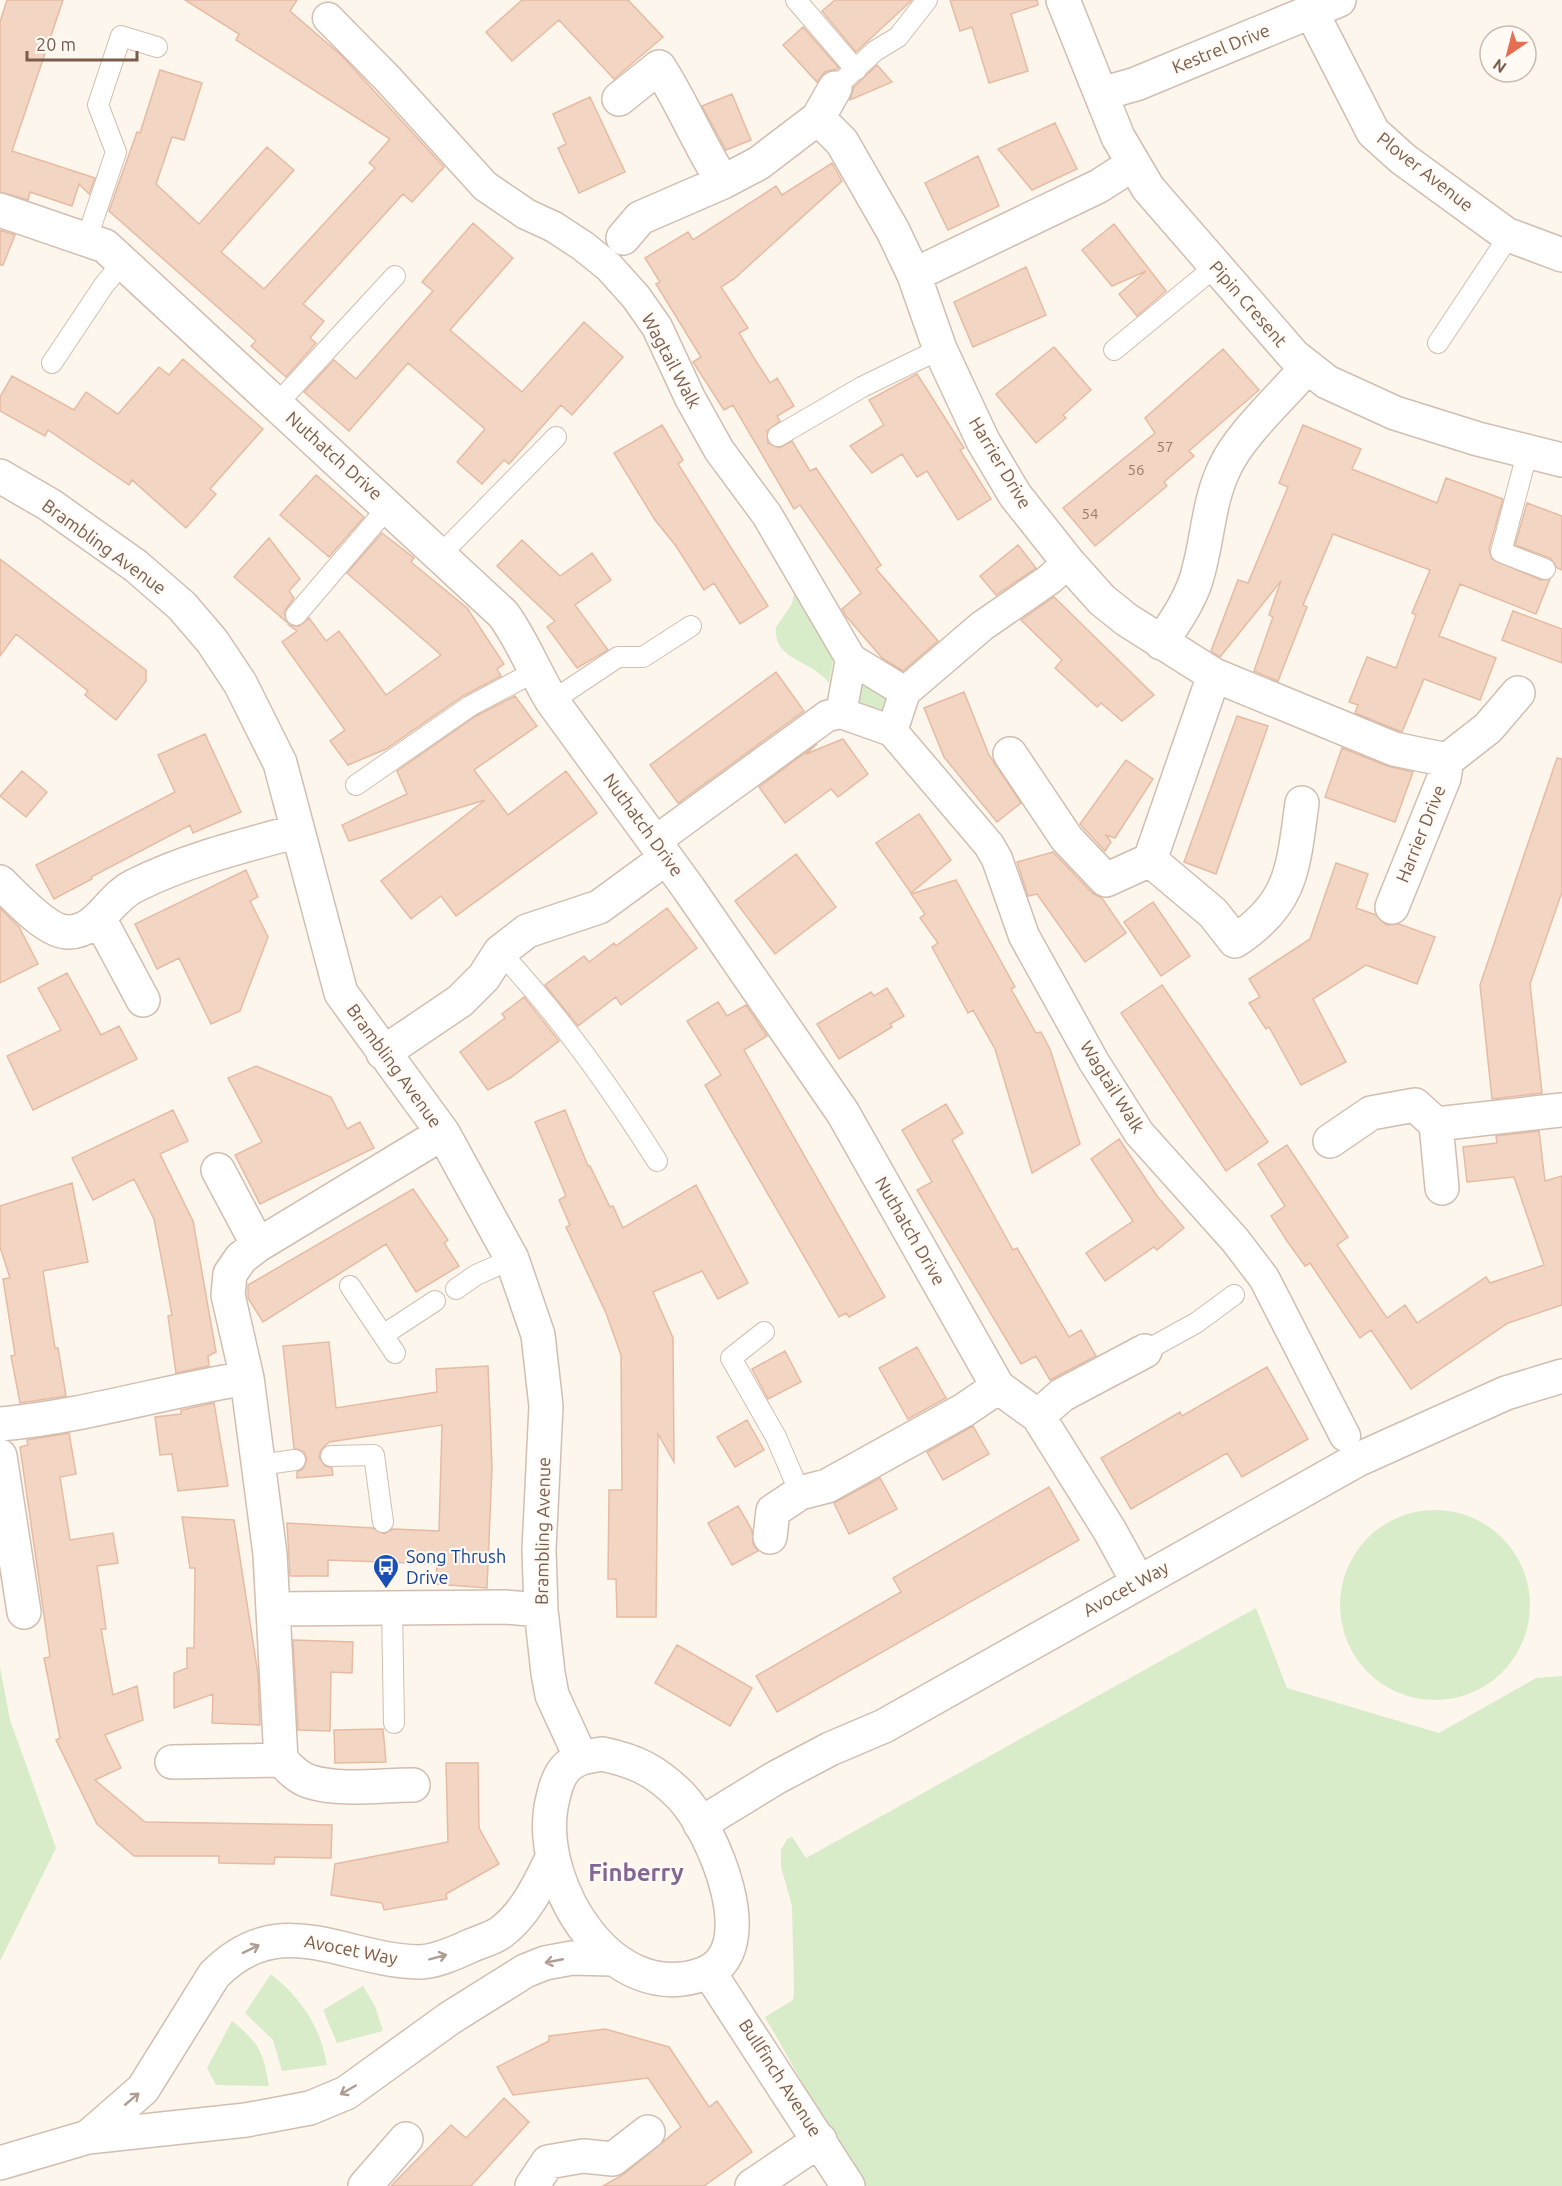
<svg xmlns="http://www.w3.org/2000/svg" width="1562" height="2186" font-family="Ubuntu,sans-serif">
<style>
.green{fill:#d8ecc9}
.building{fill:#f3d5c3;stroke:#e6bba3;stroke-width:1.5}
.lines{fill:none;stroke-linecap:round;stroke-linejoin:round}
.service-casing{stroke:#d1beb0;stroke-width:22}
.pedestrian-casing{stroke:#d1beb0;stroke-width:33}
.minor-casing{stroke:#d1beb0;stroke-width:36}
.tertiary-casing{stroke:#d1beb0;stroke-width:36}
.service{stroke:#fff;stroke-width:20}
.pedestrian{stroke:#fff;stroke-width:30}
.minor{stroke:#fff;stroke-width:33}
.tertiary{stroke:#fff;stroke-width:33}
.oneway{stroke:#af9d94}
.labels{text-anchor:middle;stroke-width:4.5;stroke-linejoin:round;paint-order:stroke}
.number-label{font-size:15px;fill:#987a6a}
.street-label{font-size:18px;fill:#7a5c4d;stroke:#fffaf3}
.transit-label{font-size:18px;fill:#164399;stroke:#fffaf3;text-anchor:start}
.district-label{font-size:24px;font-weight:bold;fill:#846695;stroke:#fffaf3}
</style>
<rect width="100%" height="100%" fill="#fdf6ec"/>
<!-- green -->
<path class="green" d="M795,589L830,648L833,663L829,683C809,658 773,661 776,627L792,604Z
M854,678L874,692L894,699L887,718L851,709Z
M1340 1605a95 95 0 1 1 190 0a95 95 0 1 1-190 0Z
M1256,1608L1287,1688L1439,1733L1536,1678L1562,1676V2186H861L765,2017L793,2000L794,1990L792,1906L781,1867V1850L787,1839L792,1837L806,1858Z
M0,1667L10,1720L56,1848L0,1961Z
M271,1974C302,1999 320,2026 327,2065L282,2071L273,2040L245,2013Z
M363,1986L375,2006L383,2031L337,2043L323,2010Z
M232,2021C259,2043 263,2051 269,2086L216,2085L207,2068Z"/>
<!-- building -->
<path class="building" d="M7,0H63L12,151L95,178L89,194L79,184L72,206L30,192L28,200L0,192V22Z
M185,0H297L290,11L342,56L444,167L412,202L403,194L303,304L324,321L310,338L316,343L286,377L251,346L256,341L109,211L137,132L140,133L160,70L202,83L184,140L172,137L156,184L199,224L267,147L294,170L221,252L264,289L375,168L369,163L390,139L236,40L239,34Z
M522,0H628L663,37L614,79L559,20L512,61L486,32Z
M835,0H912L856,52L822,11Z
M950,0H1037L1038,5L1011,14L1028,71L989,83L972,27L960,31Z
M803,27L839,68L825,72L817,82L783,45Z
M877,65L892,82L850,100L854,87Z
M732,94L751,140L726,150L702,106Z
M590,97L625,172L579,193L558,148L566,144L553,114Z
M1055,123L1077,169L1032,190L998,149Z
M978,156L999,206L948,230L925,183Z
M832,163L842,181L734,279L721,287L748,328L739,333L754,358L770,383L777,378L794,406L777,416L780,421L767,431L768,443L779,448L792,441L810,471L816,468L881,565L876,569L938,641L903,671L882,658L846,616L842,609L861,593L800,505L794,509L733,405L724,410L693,362L701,357L656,284L660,282L645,258L688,232L693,240L776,186L782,195Z
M473,223L513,258L450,330L522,392L584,322L623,357L572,415L561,405L509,464L504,460L482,484L457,462L485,429L408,363L349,431L304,392L334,360L356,379L433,291L422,282Z
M1114,224L1166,291L1137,316L1119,294L1146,271L1112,286L1082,250Z
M0,230L15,235L3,265H0Z
M1026,267L1046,315L973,347L954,302Z
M1054,347L1091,390L1063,415L1066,418L1036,443L996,394Z
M1223,349L1259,390L1189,451L1194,456L1164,482L1167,486L1095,546L1063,508L1155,433L1145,418Z
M183,359L263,429L210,489L216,494L186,528L132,480L129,485L48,430L45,436L0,411V397L12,376L74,410L86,392L118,414L159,367L169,375Z
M917,374L964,448L960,450L991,499L958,520L927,471L917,477L902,454L872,473L850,446L884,425L869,400Z
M662,425L683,460L678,464L768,606L740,624L714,583L704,590L676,546L655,520L614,453Z
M1303,425L1361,449L1352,469L1437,503L1446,478L1503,499L1489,549L1492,559L1541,580L1550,579L1536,614L1460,584L1439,636L1496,658L1480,700L1424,679L1402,732L1355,713L1358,705L1349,702L1367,657L1396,668L1416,615L1412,613L1430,570L1333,534L1303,605L1307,607L1278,681L1254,671L1273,617L1269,615L1281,581L1220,657L1211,651L1238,580L1248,583L1288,487L1279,483Z
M316,475L364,517L329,557L280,515Z
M1527,503L1562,516V570L1557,568L1550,558L1515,545Z
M382,533L414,558L411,562L467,608L504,664L497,669L501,676L463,696L386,749L348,765L330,741L345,730L282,642L297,631L289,625L299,626L309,618L326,641L339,631L386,695L441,655L347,573Z
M269,538L300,579L289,591L294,598L284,612L288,623L234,577Z
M522,540L560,576L592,553L611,580L575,605L608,650L577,668L547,627L555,621L497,566Z
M1018,545L1036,568L996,595L980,576Z
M0,559L146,670V681L116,720L85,695L88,691L16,634L0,656Z
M1054,597L1154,695L1122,721L1101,703L1097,707L1055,668L1062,660L1021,620Z
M1513,611L1562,629V663L1502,640Z
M776,672L804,711L678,803L650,765Z
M964,692L989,755L1021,803L997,822L944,757L924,708Z
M515,696L537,726L474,770L508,815L566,771L597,813L456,916L441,896L411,919L381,881L485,800L349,841L342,825L407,794L397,771L476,716Z
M1237,716L1268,726L1216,874L1184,862Z
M205,734L241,812L193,833L190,825L91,877L92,879L54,899L36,865L175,792L158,755Z
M843,739L868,774L838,797L831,789L785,823L759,787L817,744L806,754Z
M1342,748L1387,766L1413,772L1395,822L1325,797Z
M1557,758L1562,759V892L1530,984L1542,1093L1492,1099L1480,985Z
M1126,760L1153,779L1115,838L1106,835L1111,842L1105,851L1080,824Z
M22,771L47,792L26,817L0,796Z
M919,814L951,860L911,893L876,843Z
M1053,852L1092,893L1102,898L1126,933L1085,962L1037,894L1028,896L1017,862Z
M796,854L836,907L775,954L735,901Z
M1336,863L1368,874L1356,908L1376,915L1386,925L1399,924L1435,937L1417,984L1366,965L1313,999L1346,1062L1301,1085L1269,1027L1266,1029L1249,1003L1260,997L1249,979L1310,939Z
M246,870L258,897L250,901L268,937L240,1011L211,1024L179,958L157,969L135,924Z
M956,880L1015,987L1011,989L1036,1033L1041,1032L1050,1049L1080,1144L1032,1173L995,1049L973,1010L968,1013L932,947L938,943L920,918L925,914L911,894Z
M1153,902L1190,956L1161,976L1124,922Z
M0,908L19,927L38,964L0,983Z
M667,908L697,948L621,1005L616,997L578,1026L545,985L584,956L589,962L614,943L616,946Z
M67,973L101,1035L119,1026L137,1059L33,1110L7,1056L61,1030L38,988Z
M1162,985L1268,1142L1226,1171L1121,1013Z
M887,988L904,1016L890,1024L892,1027L839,1059L817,1024L871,992L874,996Z
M524,997L559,1041L510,1078L488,1090L460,1052L505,1018L502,1014Z
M718,1002L727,1016L746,1005L767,1036L744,1050L885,1297L849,1317L846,1313L839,1317L705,1085L721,1075L687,1021Z
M256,1066L331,1097L347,1129L360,1122L374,1148L260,1204L235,1155L262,1142L228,1078Z
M946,1104L963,1133L952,1140L1013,1250L1017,1248L1069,1337L1081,1330L1096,1356L1050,1380L1036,1356L1021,1364L917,1190L932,1182L902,1130Z
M173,1110L188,1141L160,1154L193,1221L216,1352L208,1356L209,1366L176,1373L168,1316L172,1315L154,1219L134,1179L93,1200L72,1158Z
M565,1110L588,1166H590L610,1207L613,1206L623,1228L696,1185L748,1283L718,1299L702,1271L653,1292L673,1338L674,1462L658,1434L656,1617H617L616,1579H608L609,1490H622L621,1355L606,1313L566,1227L570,1225L559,1200L566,1196L535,1122Z
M1539,1131L1545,1181L1562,1176V1305L1508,1323L1411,1389L1371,1330L1360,1338L1310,1263L1305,1266L1287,1241L1271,1216L1285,1206L1258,1164L1287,1145L1348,1237L1337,1245L1387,1318L1405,1305L1417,1323L1486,1277L1490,1283L1544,1265L1514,1177L1467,1182L1463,1147L1497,1143L1496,1136Z
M1119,1139L1157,1196L1184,1228L1157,1250L1154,1247L1105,1281L1086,1253L1133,1221L1091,1159Z
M72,1183L88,1262L43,1271L55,1348H58L66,1396L20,1403L11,1356L15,1355L3,1279L10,1278L0,1247V1206Z
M413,1189L448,1240L444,1243L459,1266L416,1292L386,1244L263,1322L248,1298V1285Z
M329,1342L336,1408L437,1392L436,1369L488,1366L492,1467L487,1588L436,1584L437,1564L328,1560V1576H290L287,1523L373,1528L384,1534L393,1529L439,1531L442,1425L329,1442L321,1450L319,1457L325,1466L332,1468L333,1475L297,1478V1472L303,1469L307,1459L304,1452L294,1448L283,1346Z
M917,1347L946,1398L908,1419L879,1368Z
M785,1351L801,1382L768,1399L752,1369Z
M1267,1367L1308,1439L1242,1477L1227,1453L1131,1509L1101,1458L1180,1412L1182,1416Z
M214,1403L228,1486L178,1491L172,1454L160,1455L155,1417L181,1414V1410Z
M747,1420L764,1450L735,1467L717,1437Z
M973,1426L989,1454L943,1480L927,1452Z
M69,1433L76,1474L60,1477L70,1540L113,1533L118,1563L97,1566L106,1629H101L113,1695L137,1686L143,1720L105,1735L121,1768L95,1780L145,1822L332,1825L331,1858L275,1857L274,1864L219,1863V1856H134L97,1824L56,1740L60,1738L44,1658L50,1657L20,1447L28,1445L27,1440Z
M880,1478L897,1509L849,1534L834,1503Z
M1049,1487L1079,1540L777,1712L756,1676L901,1592L893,1578Z
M738,1506L752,1530L753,1544L758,1551L732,1565L708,1523Z
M182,1517L234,1520L258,1674L260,1725L212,1723L213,1694L174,1708V1673L187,1668V1648H194L195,1568H190Z
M293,1640L353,1642L352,1673L331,1672L330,1731L298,1730Z
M677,1645L752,1688L730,1726L655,1683Z
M383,1729L386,1762L335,1763L334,1730Z
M446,1763H478L479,1828L499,1864L446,1894L447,1899L384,1910L382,1903L331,1895L335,1864L448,1842Z
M605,2029L669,2047L709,2107L717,2101L752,2152L704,2186H603L624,2174L681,2127L648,2078L513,2095L497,2067L549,2041V2036Z
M504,2098L529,2122L471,2186H391L451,2125L466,2138Z"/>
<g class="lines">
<defs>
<path id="service" d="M796,0L856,70
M835,88L875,51L898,37L927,0
M87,238L116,152L98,105L121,36L157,47
M1438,343L1509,236
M1114,350L1215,267
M52,363L104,285L124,261
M277,404L395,276
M778,436L862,387L940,349
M1528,450L1501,552L1545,569
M441,554L556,437
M296,615L389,506
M552,701L618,657H643L691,626
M356,785L470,706L534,672
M500,952C559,1015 611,1088 657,1161
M350,1286L395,1353
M456,1289L476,1275L512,1259
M764,1332L731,1358L776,1437L800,1493
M383,1335L435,1301
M1145,1351L1196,1323L1234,1295
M331,1456L374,1455L383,1522
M259,1465L295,1460
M392,1607L394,1723"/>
<path id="pedestrian" d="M328,18L388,79L485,186L526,214L554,227L583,246L609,267L636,297L657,327L690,398L719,450L767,515L851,659L841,713
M851,659L905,692
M892,731L905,692L982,626L1050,579L1068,562
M654,842L827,716L841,713L892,731L989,845L997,859L1024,936L1094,1062L1139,1133L1235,1240L1264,1278L1345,1436"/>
<path id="minor" d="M1063,0L1118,137L1148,188L1294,356L1327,382L1395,413L1478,439L1562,460
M1312,13L1373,132L1403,159L1506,234L1562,255
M1101,94L1136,84L1339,0
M619,99L659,67C683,104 699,145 723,182
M818,118L842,142L893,231L914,275L940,349L983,441L1015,495L1068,562L1102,600L1127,620L1214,675L1394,749L1447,760L1444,778L1392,907
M0,210L105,246L503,614C523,641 534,672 552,701L689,889L843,1113L998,1387L1038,1416L1110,1531L1138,1582
M623,238L640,218L723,182L759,163L818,118L835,88
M914,275L1099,186L1133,164
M0,476L50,505L136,566L182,606L212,641L240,683L280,763L341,993L443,1133L512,1259L538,1335L546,1406L539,1550L541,1610L548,1673L552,1695L581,1758
M1161,643C1174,623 1187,605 1195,583C1208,545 1207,503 1225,467C1240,434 1283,396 1307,367
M1214,675L1150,860L1213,913L1235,941C1293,903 1293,868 1302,803
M1010,754L1067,839L1106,880L1150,860
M1447,760L1488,728L1518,693
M0,882C15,896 47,933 69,932C99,931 109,898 134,886C186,860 242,846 298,831
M99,918L143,1000
M383,1053L460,1001L484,977L500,952L527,931L599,907L666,858
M1330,1141L1371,1113L1415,1105L1436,1124
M218,1170L258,1245
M1442,1188L1436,1124L1562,1110
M1038,1416L1062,1395L1145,1351
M0,1424C83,1417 165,1391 247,1378
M0,1456L24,1612
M770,1537L773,1511L800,1493L827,1486L964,1410L998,1387
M274,1609L505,1607L541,1610
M281,1760C290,1769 298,1778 311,1782C341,1791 381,1785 413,1785
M172,1762L281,1760L270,1554L247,1378L228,1295L230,1274L241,1258L258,1245L443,1133
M700,1824L777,1777L830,1749L884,1726L1357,1460L1506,1393L1562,1376
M709,1972L848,2186
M365,2186L406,2139
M532,2186L548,2162L583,2156L613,2159L648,2132
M752,2186L820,2140"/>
<path id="tertiary" d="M602,1754C636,1761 656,1771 680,1795C712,1827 766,1952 703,1974C612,2007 538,1886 551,1807C554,1793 557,1776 568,1766C578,1757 590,1756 602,1754Z
M88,2137L143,2089L214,1975C280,1907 342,1960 418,1962C435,1962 455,1953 470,1946C479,1942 491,1939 500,1933C525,1915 539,1885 552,1858
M0,2163L88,2137L246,2120L310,2108L346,2093L450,2018L525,1971L545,1963L572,1958L612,1959"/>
</defs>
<!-- service casing -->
<use href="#service" class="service-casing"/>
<!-- pedestrian casing -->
<use href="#pedestrian" class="pedestrian-casing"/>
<!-- minor casing -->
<use href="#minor" class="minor-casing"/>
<!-- tertiary casing -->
<use href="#tertiary" class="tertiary-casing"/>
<!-- service -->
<use href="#service" class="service"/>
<!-- pedestrian -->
<use href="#pedestrian" class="pedestrian"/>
<!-- minor -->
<use href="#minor" class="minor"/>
<!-- tertiary -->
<use href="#tertiary" class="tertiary"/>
</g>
<!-- one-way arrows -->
<defs><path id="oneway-shaft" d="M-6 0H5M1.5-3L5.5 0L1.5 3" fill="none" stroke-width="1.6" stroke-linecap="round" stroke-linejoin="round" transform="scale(1.5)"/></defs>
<g class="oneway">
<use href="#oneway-shaft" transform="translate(251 1949) rotate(-26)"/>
<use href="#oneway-shaft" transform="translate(438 1957) rotate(-15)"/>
<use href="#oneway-shaft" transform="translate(554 1961) rotate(169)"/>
<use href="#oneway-shaft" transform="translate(348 2090) rotate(150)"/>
<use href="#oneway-shaft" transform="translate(132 2099) rotate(-40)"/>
</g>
<!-- icons -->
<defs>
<symbol id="bus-pin" viewBox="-11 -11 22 30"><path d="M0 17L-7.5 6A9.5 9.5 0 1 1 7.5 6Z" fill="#1a4fb4" stroke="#fffaf3"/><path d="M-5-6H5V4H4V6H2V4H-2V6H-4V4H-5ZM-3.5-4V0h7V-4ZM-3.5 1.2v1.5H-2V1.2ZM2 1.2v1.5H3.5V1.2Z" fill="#fff"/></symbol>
</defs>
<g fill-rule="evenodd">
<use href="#bus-pin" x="371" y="1552" width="30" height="40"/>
</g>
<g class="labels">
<!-- number labels -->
<g class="number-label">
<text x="1165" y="452">57</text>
<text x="1136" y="475">56</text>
<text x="1090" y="519">54</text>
</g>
<!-- street labels -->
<g class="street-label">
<text transform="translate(1221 49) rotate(-22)" y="6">Kestrel Drive</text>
<text transform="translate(1425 172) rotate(38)" y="6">Plover Avenue</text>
<text transform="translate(1248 304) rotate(49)" y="6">Pipin Cresent</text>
<text transform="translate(671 361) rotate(62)" y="6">Wagtail Walk</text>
<text transform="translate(334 456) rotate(42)" y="6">Nuthatch Drive</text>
<text transform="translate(1000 463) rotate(59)" y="6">Harrier Drive</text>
<text transform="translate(104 547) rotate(36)" y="6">Brambling Avenue</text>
<text transform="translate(643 825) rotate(54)" y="6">Nuthatch Drive</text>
<text transform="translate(1421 834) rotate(-68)" y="6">Harrier Drive</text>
<text transform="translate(394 1066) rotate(54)" y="6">Brambling Avenue</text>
<text transform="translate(1112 1087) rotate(58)" y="6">Wagtail Walk</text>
<text transform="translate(910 1231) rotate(60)" y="6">Nuthatch Drive</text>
<text transform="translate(543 1531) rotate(-89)" y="6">Brambling Avenue</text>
<text transform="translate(1126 1589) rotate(-29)" y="6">Avocet Way</text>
<text transform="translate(351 1950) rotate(11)" y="6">Avocet Way</text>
<text transform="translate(780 2078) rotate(57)" y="6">Bullfinch Avenue</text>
</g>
<!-- transit labels -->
<g class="transit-label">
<text x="406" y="1563">Song Thrush<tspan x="406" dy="21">Drive</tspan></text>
</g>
<!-- district labels -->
<g class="district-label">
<text x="636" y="1881">Finberry</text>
</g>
</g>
<!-- north arrow -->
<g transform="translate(1508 54) rotate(215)"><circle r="28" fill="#fffaf3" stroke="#cabbb1" stroke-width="1.5"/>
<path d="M0-4.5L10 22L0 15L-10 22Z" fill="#e76f51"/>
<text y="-9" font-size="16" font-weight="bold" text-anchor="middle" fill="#7a5c4d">N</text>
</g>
<!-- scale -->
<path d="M27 51v9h110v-9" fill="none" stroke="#7a5c4d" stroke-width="3"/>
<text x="36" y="51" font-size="18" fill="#7a5c4d" stroke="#fffaf3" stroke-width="4.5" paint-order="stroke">20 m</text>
</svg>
